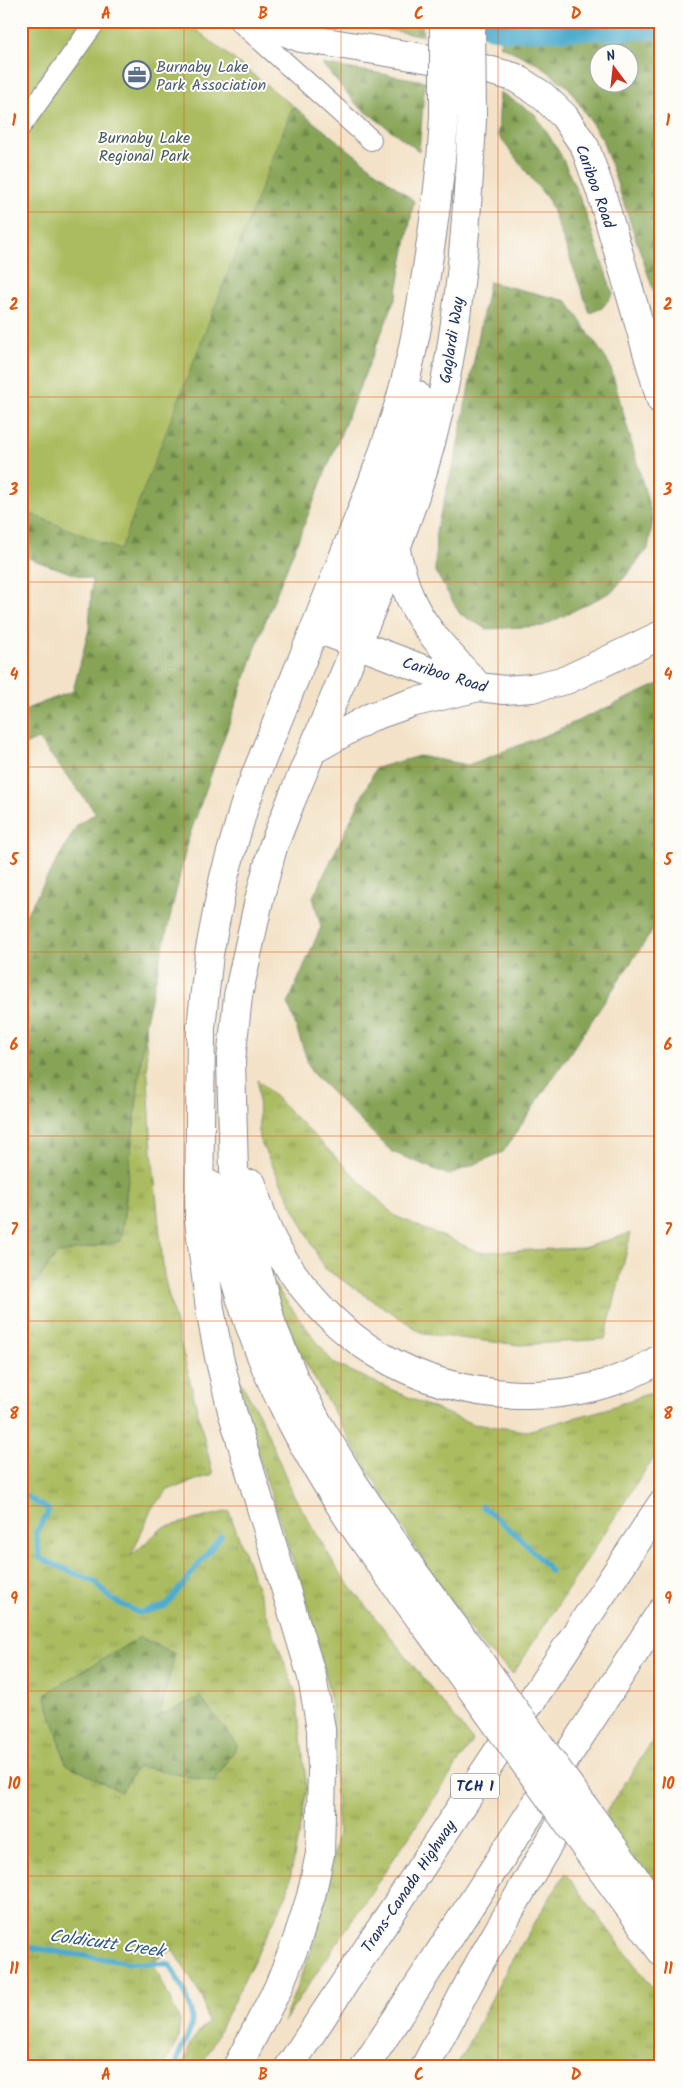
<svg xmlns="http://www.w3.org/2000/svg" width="682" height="2088" font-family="Kalam,sans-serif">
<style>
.grass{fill:url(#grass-tufts);stroke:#62765e}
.forest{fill:url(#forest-firs);stroke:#516a5a;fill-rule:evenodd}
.park{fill:#aabc5f;stroke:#62765e}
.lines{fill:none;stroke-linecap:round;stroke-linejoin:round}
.stream{stroke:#4eaccd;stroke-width:5.5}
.river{stroke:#4eaccd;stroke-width:35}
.street-casing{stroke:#878892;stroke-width:22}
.secondary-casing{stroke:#878892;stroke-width:30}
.highway-casing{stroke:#878892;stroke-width:30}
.street{stroke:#fff;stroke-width:20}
.secondary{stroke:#fff;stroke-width:28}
.highway{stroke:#fff;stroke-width:28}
.secondary-bridge-casing{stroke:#878892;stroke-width:30;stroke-linecap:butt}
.highway-bridge-casing{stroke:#878892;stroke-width:30;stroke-linecap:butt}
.secondary-bridge{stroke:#fff;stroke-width:28}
.highway-bridge{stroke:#fff;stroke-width:28}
.grid{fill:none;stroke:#de5710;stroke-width:1;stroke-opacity:0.55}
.labels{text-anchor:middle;stroke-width:4;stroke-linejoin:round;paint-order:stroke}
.shield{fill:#fdfcf7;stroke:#5f6c8c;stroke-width:1}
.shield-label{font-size:15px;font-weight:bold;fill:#1b2f5e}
.service-label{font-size:16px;fill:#4e5e75;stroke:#fdfcf7;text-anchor:start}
.park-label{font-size:16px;fill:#46595e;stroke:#fdfcf7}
.street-label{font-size:16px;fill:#1b2f5e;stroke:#fdfcf7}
.water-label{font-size:18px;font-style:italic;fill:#2d5b85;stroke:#fdfcf7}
.neatline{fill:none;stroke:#de5710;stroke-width:2}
.grid-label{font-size:16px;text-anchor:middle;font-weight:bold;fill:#de5710}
</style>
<defs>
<pattern id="grass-tufts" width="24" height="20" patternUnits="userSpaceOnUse" patternTransform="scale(1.25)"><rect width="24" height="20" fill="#aabc5f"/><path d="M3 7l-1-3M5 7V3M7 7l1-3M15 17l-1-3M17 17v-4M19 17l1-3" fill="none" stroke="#8a9952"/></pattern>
<pattern id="forest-firs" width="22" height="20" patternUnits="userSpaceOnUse" patternTransform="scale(1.25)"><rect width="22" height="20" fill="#87a456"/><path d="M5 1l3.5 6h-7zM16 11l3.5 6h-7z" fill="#6e864a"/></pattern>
</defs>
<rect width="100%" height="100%" fill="#fdfcf7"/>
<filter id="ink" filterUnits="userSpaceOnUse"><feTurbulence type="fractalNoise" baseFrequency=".02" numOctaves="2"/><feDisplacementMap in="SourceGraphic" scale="10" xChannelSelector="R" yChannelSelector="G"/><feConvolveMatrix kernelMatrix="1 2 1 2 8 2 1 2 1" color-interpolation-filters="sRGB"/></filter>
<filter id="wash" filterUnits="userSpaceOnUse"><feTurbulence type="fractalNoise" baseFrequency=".0096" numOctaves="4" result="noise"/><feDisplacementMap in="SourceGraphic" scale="20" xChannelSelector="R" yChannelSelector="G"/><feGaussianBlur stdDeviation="1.12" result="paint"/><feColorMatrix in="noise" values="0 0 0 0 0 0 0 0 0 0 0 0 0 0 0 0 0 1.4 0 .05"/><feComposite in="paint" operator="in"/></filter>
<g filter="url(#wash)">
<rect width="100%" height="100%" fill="#f3e2c7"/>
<!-- grass -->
<path class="grass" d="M145,1025L152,1151L164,1276L213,1474L168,1490L152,1508L131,1556L162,1528L229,1511L296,1694L307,1790L287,1894L201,2067H187L184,2063L190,2043L207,2023L203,1998L172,1949L153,1962L180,2021L178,2040L163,2067H21V1303L57,1253L121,1241Z
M258,1080L395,1216L479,1252L583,1248L631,1233L605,1339L520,1345L424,1334L324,1268L259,1139Z
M271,1281L333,1363L428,1406L473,1424L527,1431L606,1409L661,1389V1446L513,1674L481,1645L431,1574L348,1437L283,1323Z
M234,1370L260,1416L293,1494L339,1572L473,1741L283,2023L317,1934L338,1832L330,1696L312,1618L256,1449Z
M661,1728V1895L612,1831L606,1812Z
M565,1873L661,1999V2067H456L509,1965Z"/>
<!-- forest -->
<path class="forest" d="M21,21L198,188L293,106L414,201L396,297L265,622L188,840L145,1025L121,1241L57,1254L21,1303V962L24,960L25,916L78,824L96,813L38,739L21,747V711L73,691L89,629L92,580L21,556Z
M338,21H422L423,36Z
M497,21H661V313L602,139L569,88L537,63L501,46ZM630,52V82H600V52Z
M322,64L425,81L419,151L357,105Z
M500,92L535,114L561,155L582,203L613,294L602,308L590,313L549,201L498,135Z
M489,282L567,301L610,365L653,520L648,549L613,591L543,626L487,629L460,614L435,571L436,531L456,454Z
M661,683V918L503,1152L449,1175L392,1152L311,1072L288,1003L321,927L313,897L376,768L419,756L468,765L551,733Z
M140,1637L175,1654L160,1716L200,1697L238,1745L214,1782L138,1766L121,1792L66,1764L45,1694Z"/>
<!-- park -->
<path class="park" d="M21,21H185L293,106L120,550L21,510Z"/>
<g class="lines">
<!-- stream -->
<path class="stream" d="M21,1493L49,1510L36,1533L40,1558L95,1582L111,1599L139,1613L166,1606L221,1536
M482,1506L519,1537L551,1571
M21,1946L130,1963L169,1964C179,1983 195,2004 191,2026C188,2040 178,2050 176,2067"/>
<!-- river -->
<path class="river" d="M492,21L510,24L661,22"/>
</g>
</g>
<g filter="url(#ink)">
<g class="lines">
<defs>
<path id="street" d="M239,21L371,140
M21,126L96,21"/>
<path id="secondary" d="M257,21L301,38L473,66L514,77L542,95L564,116L585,147L601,192L661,400
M444,116C442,163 436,209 429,255C422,303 414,350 401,397C378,476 345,551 315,628L428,671L479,687L504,690L532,688L566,680L661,635
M396,551C401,570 405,589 414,606C429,636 457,662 479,687
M357,644C386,574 416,504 434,431C460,329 467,223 472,119
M357,644C351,636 345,627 345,616C345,600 365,566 372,549C391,499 409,449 416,395"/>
<path id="highway" d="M357,644L291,801L273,847L259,900L238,996L231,1061L234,1172L246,1226L272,1325L294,1378L320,1427L353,1482L411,1568L473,1652
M313,750L371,717L411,703L479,687
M252,1184C258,1205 265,1228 276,1247C330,1340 413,1391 520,1395C569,1396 620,1385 661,1358
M210,1185C228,1260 249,1338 284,1407C329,1500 394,1583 455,1666
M613,1847L661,1914
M595,1861L661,1951
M237,2067L278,1988L297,1940L311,1896L320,1854L322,1772L321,1729L312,1677L232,1411L219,1357L210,1309L199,1220L201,1028L209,954L224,877L244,807L256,774L315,628
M289,2067L661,1505
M365,2067L661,1612
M425,2067L480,1962L559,1826L570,1795"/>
</defs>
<!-- street casing -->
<use href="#street" class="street-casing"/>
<!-- secondary casing -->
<use href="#secondary" class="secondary-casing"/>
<!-- highway casing -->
<use href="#highway" class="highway-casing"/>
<!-- street -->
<use href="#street" class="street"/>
<!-- secondary -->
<use href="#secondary" class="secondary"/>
<!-- highway -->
<use href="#highway" class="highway"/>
<defs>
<path id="secondary-bridge" d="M444,21V116
M471,21L472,119"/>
<path id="highway-bridge" d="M473,1652L613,1847
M455,1666L595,1861"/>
</defs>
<!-- secondary-bridge casing -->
<use href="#secondary-bridge" class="secondary-bridge-casing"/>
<!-- highway-bridge casing -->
<use href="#highway-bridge" class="highway-bridge-casing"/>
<!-- secondary-bridge -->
<use href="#secondary-bridge" class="secondary-bridge"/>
<!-- highway-bridge -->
<use href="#highway-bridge" class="highway-bridge"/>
</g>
</g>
<!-- grid -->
<path class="grid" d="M184,21V2067M341,21V2067M498,21V2067M21,212H661M21,397H661M21,582H661M21,767H661M21,952H661M21,1136H661M21,1321H661M21,1506H661M21,1691H661M21,1876H661"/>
<!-- icons -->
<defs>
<symbol id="office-ring" viewBox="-11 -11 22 22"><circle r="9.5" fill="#fdfcf7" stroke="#5c6f8a" stroke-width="1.5"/><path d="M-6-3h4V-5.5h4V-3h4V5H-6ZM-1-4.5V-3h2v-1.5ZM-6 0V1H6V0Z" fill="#5c6f8a"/></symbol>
</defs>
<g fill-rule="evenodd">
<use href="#office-ring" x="121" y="59" width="32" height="32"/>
</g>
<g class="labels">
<!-- shield labels -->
<rect class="shield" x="451" y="1773.5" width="48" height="25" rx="4"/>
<g class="shield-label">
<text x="475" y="1791">TCH 1</text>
</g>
<!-- service labels -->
<g class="service-label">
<text x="156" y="72">Burnaby Lake<tspan x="156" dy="18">Park Association</tspan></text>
</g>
<!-- park labels -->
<g class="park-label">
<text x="144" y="143">Burnaby Lake<tspan x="144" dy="18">Regional Park</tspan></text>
</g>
<!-- street labels -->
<g class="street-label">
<text transform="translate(596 186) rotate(70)" y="6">Cariboo Road</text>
<text transform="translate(451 340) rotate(-81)" y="6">Gaglardi Way</text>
<text transform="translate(445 674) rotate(17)" y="6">Cariboo Road</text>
<text transform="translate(408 1886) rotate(-56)" y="6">Trans-Canada Highway</text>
</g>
<!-- water labels -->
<g class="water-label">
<text transform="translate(107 1943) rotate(8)" y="6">Coldicutt Creek</text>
</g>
</g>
<!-- margin -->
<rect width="682" height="2088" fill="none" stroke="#fdfcf7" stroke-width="55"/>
<!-- north arrow -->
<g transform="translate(614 68) rotate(345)"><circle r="24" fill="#fdfcf7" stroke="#a3aaba"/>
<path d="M0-4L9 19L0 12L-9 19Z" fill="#c8321e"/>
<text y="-8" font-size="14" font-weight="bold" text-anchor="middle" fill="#1b2f5e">N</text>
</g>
<rect x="28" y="28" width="626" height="2032" class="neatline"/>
<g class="grid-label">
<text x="106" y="19">A</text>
<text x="263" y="19">B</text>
<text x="419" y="19">C</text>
<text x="576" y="19">D</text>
<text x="14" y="126">1</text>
<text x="668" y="126">1</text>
<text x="14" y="310">2</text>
<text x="668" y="310">2</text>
<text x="14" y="495">3</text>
<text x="668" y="495">3</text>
<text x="14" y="680">4</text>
<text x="668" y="680">4</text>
<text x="14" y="865">5</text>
<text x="668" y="865">5</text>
<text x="14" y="1050">6</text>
<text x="668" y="1050">6</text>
<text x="14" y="1235">7</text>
<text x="668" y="1235">7</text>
<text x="14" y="1419">8</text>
<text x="668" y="1419">8</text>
<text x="14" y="1604">9</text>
<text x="668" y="1604">9</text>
<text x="14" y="1789">10</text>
<text x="668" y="1789">10</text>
<text x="14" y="1974">11</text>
<text x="668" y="1974">11</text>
<text x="106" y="2080">A</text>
<text x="263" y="2080">B</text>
<text x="419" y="2080">C</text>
<text x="576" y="2080">D</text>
</g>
</svg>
